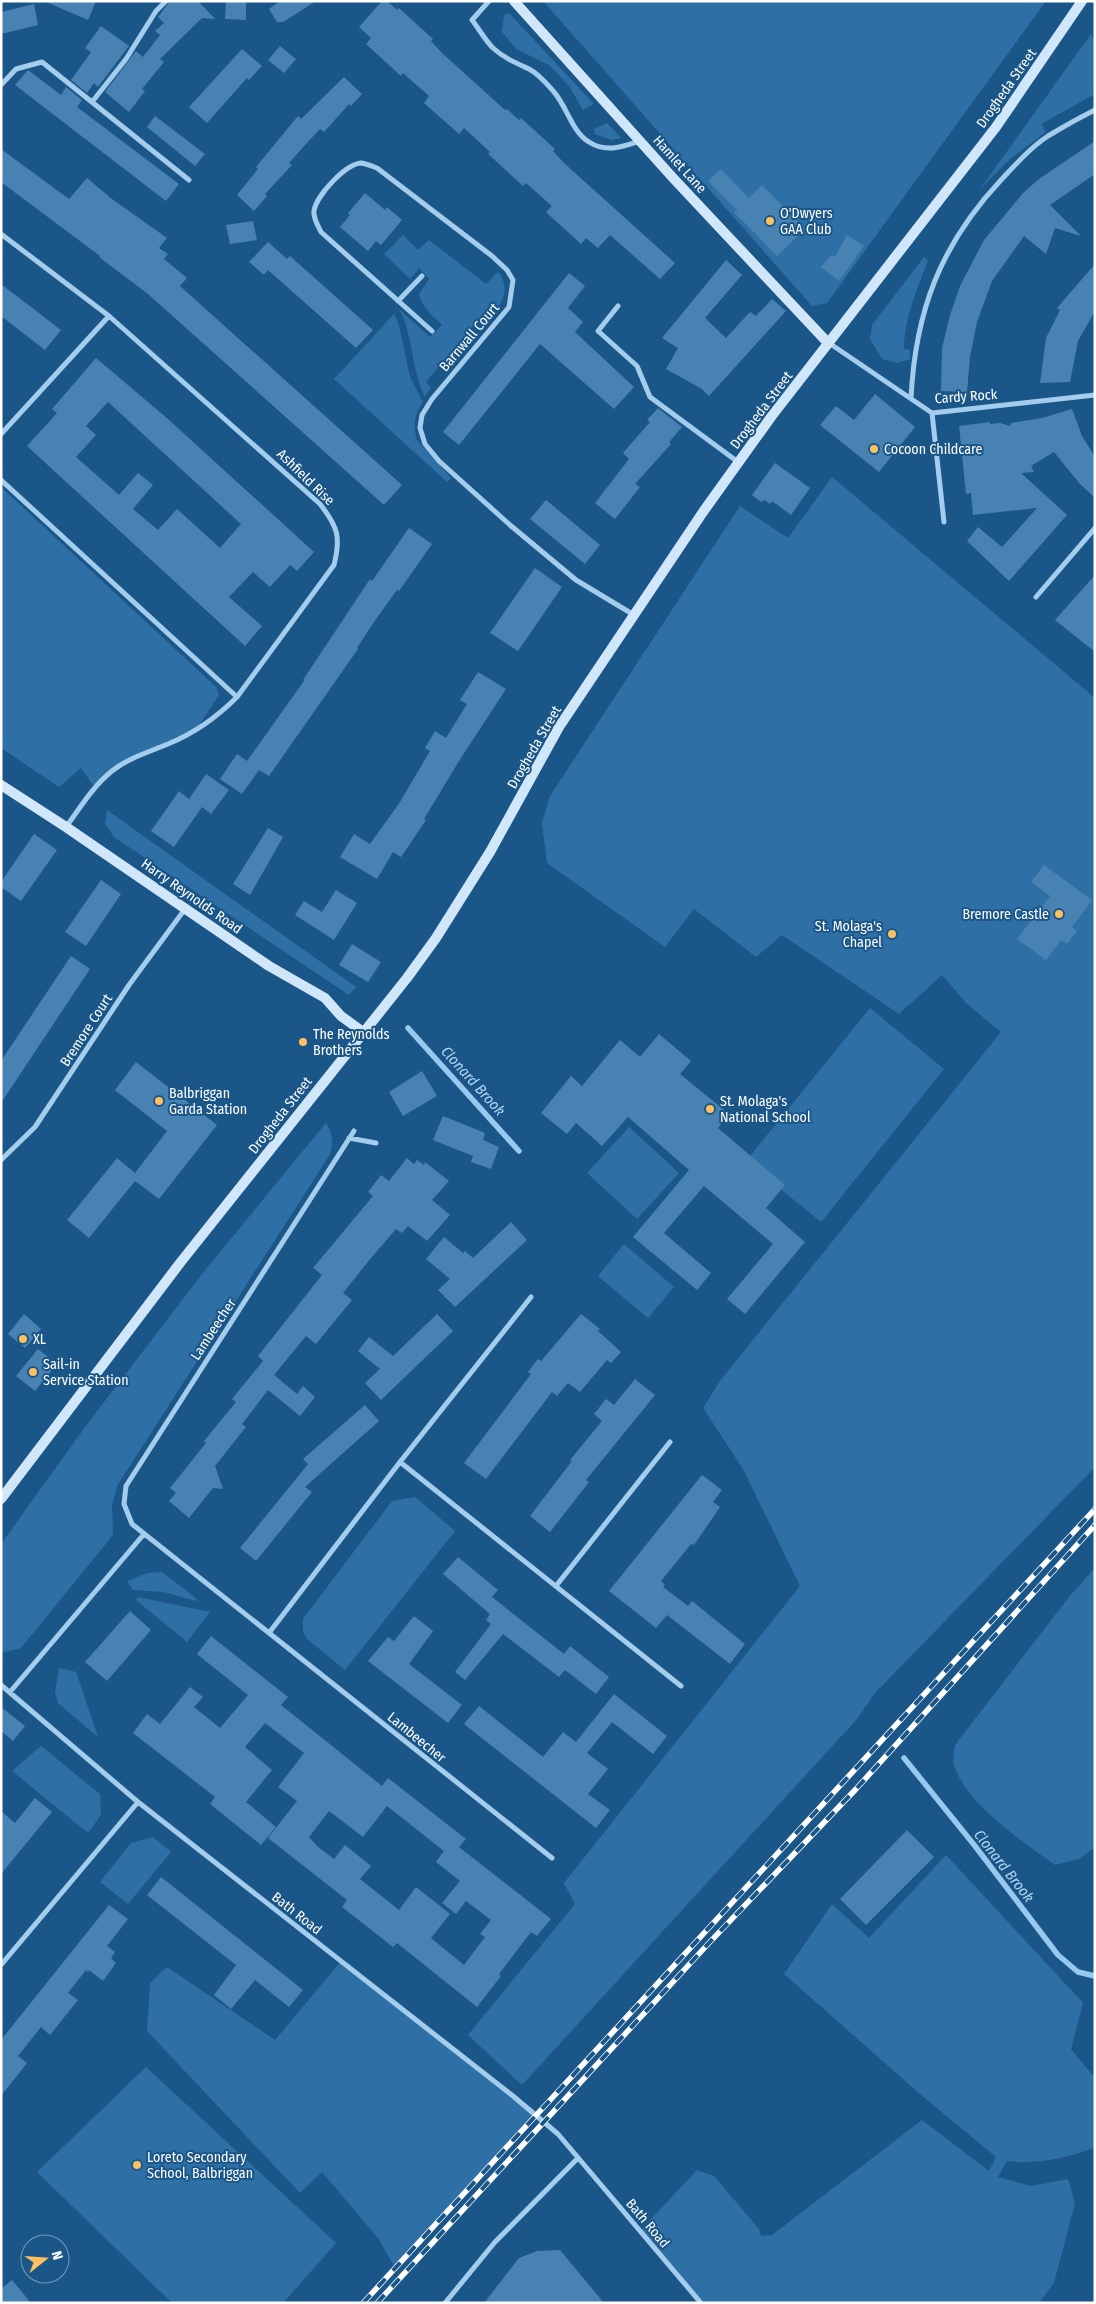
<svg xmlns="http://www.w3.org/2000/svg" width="1096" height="2304" font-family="'Fira Sans Condensed',sans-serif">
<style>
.green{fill:#2e70a6}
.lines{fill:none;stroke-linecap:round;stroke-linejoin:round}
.stream{stroke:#97c8ee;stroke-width:5.5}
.building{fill:#4882b2;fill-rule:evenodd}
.street{stroke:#a4ccec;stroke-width:5}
.secondary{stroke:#d0e6f9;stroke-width:10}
.rail-casing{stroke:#fff;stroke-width:5.5}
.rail{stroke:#1b5688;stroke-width:4;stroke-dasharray:11;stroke-linecap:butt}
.poi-dot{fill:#fdc061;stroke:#1b5688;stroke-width:2}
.labels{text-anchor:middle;stroke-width:4;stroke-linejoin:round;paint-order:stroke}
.street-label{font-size:14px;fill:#fff;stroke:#1b5688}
.poi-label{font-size:14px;fill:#fff;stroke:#1b5688;text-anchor:start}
.water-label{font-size:15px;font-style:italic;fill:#afd6f3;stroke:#1b5688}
</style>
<rect width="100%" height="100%" fill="#1b5688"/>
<!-- green -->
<path class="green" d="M543,1H1046L827,303L812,306Z
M509,13L594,104L583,110L569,86L549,65L516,49L502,32L504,15Z
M1091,34L1095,43V94L1041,124L1046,132L1010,159L980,189Z
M607,123L621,138L612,140L595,134L594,129Z
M403,235L418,250L429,240L486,284L498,272C509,285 505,300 494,312L488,308L426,382L431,387L425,397C411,369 413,333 399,309L430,337L442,325C432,315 422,308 419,294L429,279L419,268L410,279L384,254Z
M924,257L928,260C918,288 904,318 904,349L910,350V359L898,363L882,359L870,339L872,325Z
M394,314L399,325L410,377L423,402C414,414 413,426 417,440L451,478L447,482L334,379Z
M832,477L1095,698V1467L875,1693L857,1719L522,2085L468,2035L575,1904L564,1883L800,1586L743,1469L703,1408L720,1381L1001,1032L966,1003L942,975L899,1014L782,935L756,957L694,909L665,947L547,863L542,823L550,796L740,506L788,538Z
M1,487L216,687L219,695L195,731L113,770L95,788L81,768L59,787L1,748Z
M107,810L356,987L349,995L114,837L105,824Z
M870,1008L944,1069L821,1222L746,1161Z
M326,1123C333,1132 334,1145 329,1156L117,1486L112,1505L113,1535L21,1648L1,1653V1544L88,1423L206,1269Z
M629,1127L679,1173L637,1219L587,1173Z
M624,1244L674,1287L648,1318L598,1276Z
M415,1497L455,1531L345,1670L307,1639L303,1632V1619L392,1501Z
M1095,1568V1847L1079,1859L1055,1865C1023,1842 969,1806 955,1768C952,1762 954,1752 955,1745L1069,1597Z
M162,1572L197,1599L196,1601L164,1592L133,1590L127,1581L148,1573Z
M138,1597L210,1612L187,1642L136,1600Z
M59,1668L76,1672L98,1737L58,1703L55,1692Z
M41,1746L100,1794L101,1815L88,1833L12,1771Z
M153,1837L171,1852L128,1904L100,1882L131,1843Z
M946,1855L1083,2003L1071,2049L1095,2078L1094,2148C1066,2158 1037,2165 1007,2161L998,2177L1031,2186L1068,2179L1075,2203L1054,2283L1039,2303H702L640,2231L697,2170L714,2176L759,2229L761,2236L772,2235L922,2120L989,2171L996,2157L920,2094L784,1974L832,1904L869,1938Z
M341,1961L537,2114L395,2268L378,2238L322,2172L300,2193L147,2031L150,1983L167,1967L275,2040Z
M146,2067L336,2243L283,2303H172L37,2172Z"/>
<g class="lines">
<!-- stream -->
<path class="stream" d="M408,1028L519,1151
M904,1758L975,1846L1058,1955L1078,1972L1095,1976"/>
</g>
<!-- building -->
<path class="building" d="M44,1H96L88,20Z
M170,1H198L215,19L202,18L160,59L164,62L142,89L145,91L129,112L105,92L136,51L143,57L160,35L155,31L164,23L158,17Z
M226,1H246V20L225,19Z
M280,1H316L283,22H277L269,9Z
M382,1H387L397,10L399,8L433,39L431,41L442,53L505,110L507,109L519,120L521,118L555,149L553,151L564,163L675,263L660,279L610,235L598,248L586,238L581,244L546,212L552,206L526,183L523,186L488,154L490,152L464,128L459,134L424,103L429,96L403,73L401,76L366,44L371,38L359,27Z
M34,4L38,25L1,34V12Z
M101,26L129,46L98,87L94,83L87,93L71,80L91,52L85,48Z
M280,46L296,59L284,73L268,60Z
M242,49L262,66L249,80L247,78L207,123L189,107Z
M28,70L61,95L66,87L82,100L77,107L179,184L166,201L15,85Z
M344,77L362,94L351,106L349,104L324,132L320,129L305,145L289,163L292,165L265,194L267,196L254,211L237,195L258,169L256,167L298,116L301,119Z
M155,116L205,154L195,166L147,127Z
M1095,141V174L1050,205L1081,236L1055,228L1046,254L1024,236L992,281L977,322L970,357L967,392L941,391L942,348L950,315L960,286L984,240L1024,192L1039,179Z
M1,149L69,199L87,178L112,199L167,238L159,248L168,254L164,259L187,278L180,286L402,485L384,505L148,294L99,257L100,256L1,182Z
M721,169L749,198L762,185L805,229L777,256L734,212L737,210L708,181Z
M365,193L385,210L387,207L402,220L381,245L376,241L368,251L340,227L350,215L348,213Z
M253,221L257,240L230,244L226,225Z
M847,235L864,246L839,281L821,267L831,255L835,257Z
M268,242L287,259L290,256L373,330L356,348L268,270L264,275L249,262Z
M726,260L742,275L705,318L726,338L750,312L756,316L772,299L786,311L709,396L702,389L666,369L678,348L662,338Z
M1095,264V311L1078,341L1070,382L1040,383L1046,338L1060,310L1057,308Z
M569,273L585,286L568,308L583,322L575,332L634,387L614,409L540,344L459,445L443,432Z
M1,284L61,330L45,350L1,316Z
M96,358L168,419L314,552L297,571L290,565L270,587L253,572L229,597L262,626L245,646L27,446L57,413L52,409ZM108,402L241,524L220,548L177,509L158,530L133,509L153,485L138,473L119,495L76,457L96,435L86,426Z
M875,394L915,427L879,472L820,425L836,406L854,420Z
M658,408L682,427L669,442L671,444L635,484L640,487L615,519L595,503L629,459L623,453L650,422L647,420Z
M1072,409L1082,436L1095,457V498L1080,484L1054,452L1031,466L1034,472L1021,473L1067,515L1009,581L967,541L978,527L1002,547L1037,508L973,515L971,493L966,494L959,426L990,422V424L1000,423L1010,426L1011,423L1042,418Z
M775,463L810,488L791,515L772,501L770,504L765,500L761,502L752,495Z
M546,500L600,545L585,564L530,519Z
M409,528L432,544L399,591L397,590L376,619L357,648L358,649L269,776L259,770L242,794L220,779L237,754L247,761L304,681L303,680L362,591L370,579L372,581Z
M535,568L562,587L518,651L490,633Z
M1095,575V652L1055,620Z
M478,672L506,689L459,761L424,819L426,820L401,857L393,852L377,879L340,857L354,834L370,844L400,802L430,751L425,748L435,731L446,738L467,704L460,700Z
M206,774L229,790L211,814L202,807L174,847L151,831L179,791L189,799Z
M268,828L283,837L250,895L233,884Z
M34,834L57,850L21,901L1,887V882Z
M1044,865L1092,900L1072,927L1077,931L1067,944L1061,940L1046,960L1017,939L1050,896L1031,882Z
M101,880L121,894L86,946L65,932Z
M336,890L357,903L334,940L295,915L304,901L322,912Z
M352,944L381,962L368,982L339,965Z
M71,956L90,969L1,1103V1061Z
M659,1034L691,1061L680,1074L729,1114L718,1128L785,1185L766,1208L805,1242L745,1314L727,1299L773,1244L704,1186L664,1233L711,1273L697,1290L633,1237L689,1170L628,1117L602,1146L576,1123L567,1134L541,1113L571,1076L582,1086L620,1040L640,1057Z
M136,1062L217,1125L159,1199L135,1181L89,1238L67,1220L117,1158L135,1173L167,1131L115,1090Z
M422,1071L437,1096L403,1116L389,1092Z
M443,1116L485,1133L483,1140L499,1147L491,1169L471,1162L473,1156L433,1140Z
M407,1158L414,1164L417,1160L424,1165L425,1162L449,1181L432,1200L450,1215L427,1241L408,1226L402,1233L396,1229L371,1258L343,1293L352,1300L316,1344L306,1336L274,1375L297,1394L303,1386L315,1397L300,1416L268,1390L242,1424L246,1427L215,1466L223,1489L213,1488L189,1518L169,1501L176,1493L170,1488L206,1443L204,1441L236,1402L232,1399L263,1361L258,1356L322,1275L313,1268L373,1196L368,1192L381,1175L389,1181Z
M511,1222L527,1240L455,1307L438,1290L450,1279L426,1259L444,1237L463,1253L465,1251L473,1258Z
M24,1314L41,1329L25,1348L8,1334Z
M437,1314L453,1331L381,1400L365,1383L380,1369L358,1351L369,1337L393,1356Z
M581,1314L600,1329L598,1331L621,1352L611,1363L607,1360L580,1392L568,1383L557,1396L552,1392L486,1479L464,1463L531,1374L528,1372L538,1359L541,1361Z
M38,1349L57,1364L35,1391L16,1376Z
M635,1379L655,1395L586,1480L589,1482L550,1532L530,1516L572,1461L570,1460L602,1421L594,1414L606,1399L614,1405Z
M365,1405L379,1421L305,1487L312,1492L256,1561L240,1548L308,1464L303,1459Z
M702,1475L722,1490L713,1502L720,1507L694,1545L691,1544L661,1581L665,1585L663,1587L688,1606L692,1601L745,1644L730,1664L667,1615L656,1628L609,1591Z
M458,1557L498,1590L492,1597L564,1654L570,1646L609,1677L596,1694L565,1670L559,1677L503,1634L465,1680L455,1672L491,1624L486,1620L490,1614L443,1574Z
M130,1611L151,1630L107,1681L85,1662Z
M414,1616L433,1631L409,1664L462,1705L448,1723L368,1661L388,1637L394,1641Z
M211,1636L288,1697L281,1705L382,1786L388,1778L466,1839L459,1847L551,1919L537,1936L531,1932L499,1974L501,1976L477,2007L397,1943L393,1947L342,1907L347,1900L268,1838L297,1801L278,1787L304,1753L265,1723L245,1747L272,1770L246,1802L276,1827L261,1845L210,1804L215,1797L133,1733L147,1714L160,1724L190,1687L203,1697L194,1707L220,1728L248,1695L197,1654ZM387,1806L444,1851L436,1862L460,1881L442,1903L456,1914L466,1901L491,1920L480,1934L485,1937L464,1965L431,1938L450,1914L416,1887L399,1910L360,1879L371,1866L345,1845L334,1859L318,1847L309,1837L329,1811L363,1837Z
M614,1694L667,1736L653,1754L612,1722L587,1753L608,1769L588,1794L610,1810L596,1828L464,1724L479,1706L543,1757L563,1732L576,1742Z
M1,1707L25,1726L13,1741L1,1731Z
M35,1798L52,1812L1,1874V1811L15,1823Z
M907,1830L934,1857L866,1925L840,1899Z
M161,1877L303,1990L289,2007L255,1980L231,2009L214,1995L236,1965L147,1895Z
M109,1905L128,1919L107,1946L115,1952L111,1958L116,1963L103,1981L89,1970L88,1972L86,1970L68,1993L78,2000L50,2035L41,2027L18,2056L27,2063L1,2096V2040Z
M560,2250L604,2303H484L519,2258L537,2251Z
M12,2280L31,2303H1V2289Z"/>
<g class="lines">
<!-- street -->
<path class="street" d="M489,1L472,20C479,29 485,40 493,48C504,58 516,63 529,69C539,74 547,84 554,92C567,107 572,132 589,142C606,153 622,147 640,141
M1,85L16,69L42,62L189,180
M92,102L126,59L156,11L166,1
M1,234L109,316L320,504C338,527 341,537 334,565L237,697C216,718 195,733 168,744C149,752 128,758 112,771C93,786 80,808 66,827
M398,301L422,276
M618,306L598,331L637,366L650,397L738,462
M432,331L321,232C318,226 313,218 314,211C316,196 346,163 362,163C366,164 372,166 377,168L492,256L507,270L513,280L509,307L432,399L422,415L420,428L425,444L439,461L510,525L576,580L634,615
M829,343L932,413L1095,395
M911,399C915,311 941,244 1001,180C1016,164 1030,148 1048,136C1063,127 1079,118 1095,110
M932,413L944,522
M1,434L109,316
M1,480L237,697
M1036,597L1095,528
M354,1131L126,1486L124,1504L132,1524L552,1858
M349,1138L376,1143
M1,1160L35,1127L129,985L185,909
M400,1462L681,1686
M556,1586L670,1442
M269,1633L400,1462L531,1297
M1,1685L138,1802L513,2096L558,2134L701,2303
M10,1692L144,1534
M1,1965L138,1802
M445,2303L495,2242L578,2158"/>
<!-- secondary -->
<path class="secondary" d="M514,1L674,179L828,343
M1,785L66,827L269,966L325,998L341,1016L363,1032
M1,1499L180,1263L407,978L436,938L490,852L559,727L703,512L771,417L996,127L1082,1"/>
<defs>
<path id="rail" d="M363,2303L1095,1509
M377,2303L708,1944L856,1789L1095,1525"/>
</defs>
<!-- rail casing -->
<use href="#rail" class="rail-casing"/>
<!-- rail -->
<use href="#rail" class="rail"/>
</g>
<!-- markers -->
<g class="poi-dot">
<circle cx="770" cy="221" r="5"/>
<circle cx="874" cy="449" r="5"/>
<circle cx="1059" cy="914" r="5"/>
<circle cx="892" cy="934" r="5"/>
<circle cx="303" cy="1042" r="5"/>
<circle cx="159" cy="1101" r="5"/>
<circle cx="710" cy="1109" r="5"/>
<circle cx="23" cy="1339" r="5"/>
<circle cx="33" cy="1372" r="5"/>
<circle cx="137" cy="2165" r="5"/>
</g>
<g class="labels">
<!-- street labels -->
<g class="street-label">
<text transform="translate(1006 88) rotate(-55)" y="5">Drogheda Street</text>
<text transform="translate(680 164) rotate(48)" y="5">Hamlet Lane</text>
<text transform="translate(469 337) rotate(-50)" y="5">Barnwall Court</text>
<text transform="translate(966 396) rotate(-4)" y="5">Cardy Rock</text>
<text transform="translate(761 410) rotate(-53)" y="5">Drogheda Street</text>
<text transform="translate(306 477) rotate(44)" y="5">Ashfield Rise</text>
<text transform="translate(534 747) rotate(-60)" y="5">Drogheda Street</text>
<text transform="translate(192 896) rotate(35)" y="5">Harry Reynolds Road</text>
<text transform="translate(86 1030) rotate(-57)" y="5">Bremore Court</text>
<text transform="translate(280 1115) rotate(-52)" y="5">Drogheda Street</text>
<text transform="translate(213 1329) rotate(-57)" y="5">Lambeecher</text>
<text transform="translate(417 1737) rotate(39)" y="5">Lambeecher</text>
<text transform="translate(297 1913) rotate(38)" y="5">Bath Road</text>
<text transform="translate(648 2223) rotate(50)" y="5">Bath Road</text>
</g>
<!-- poi labels -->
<g class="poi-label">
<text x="780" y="218">O'Dwyers<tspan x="780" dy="16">GAA Club</tspan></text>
<text x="884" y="454">Cocoon Childcare</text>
<text x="1049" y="919" text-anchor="end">Bremore Castle</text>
<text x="882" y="931" text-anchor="end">St. Molaga's<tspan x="882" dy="16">Chapel</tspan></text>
<text x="313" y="1039">The Reynolds<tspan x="313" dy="16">Brothers</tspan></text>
<text x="169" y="1098">Balbriggan<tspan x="169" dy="16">Garda Station</tspan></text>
<text x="720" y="1106">St. Molaga's<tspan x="720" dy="16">National School</tspan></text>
<text x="33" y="1344">XL</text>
<text x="43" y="1369">Sail-in<tspan x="43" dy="16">Service Station</tspan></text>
<text x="147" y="2162">Loreto Secondary<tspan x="147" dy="16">School, Balbriggan</tspan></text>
</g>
<!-- water labels -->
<g class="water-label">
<text transform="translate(473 1081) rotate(48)" y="5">Clonard Brook</text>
<text transform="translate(1004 1866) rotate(52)" y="5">Clonard Brook</text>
</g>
</g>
<!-- border -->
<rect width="1096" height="2304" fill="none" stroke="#ffffff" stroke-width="5"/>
<!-- north arrow -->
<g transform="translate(45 2259) rotate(73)"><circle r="24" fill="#1b5688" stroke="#769ab8"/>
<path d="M0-4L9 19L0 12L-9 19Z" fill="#fdc061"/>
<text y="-8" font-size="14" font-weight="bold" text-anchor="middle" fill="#ffffff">N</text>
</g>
</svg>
